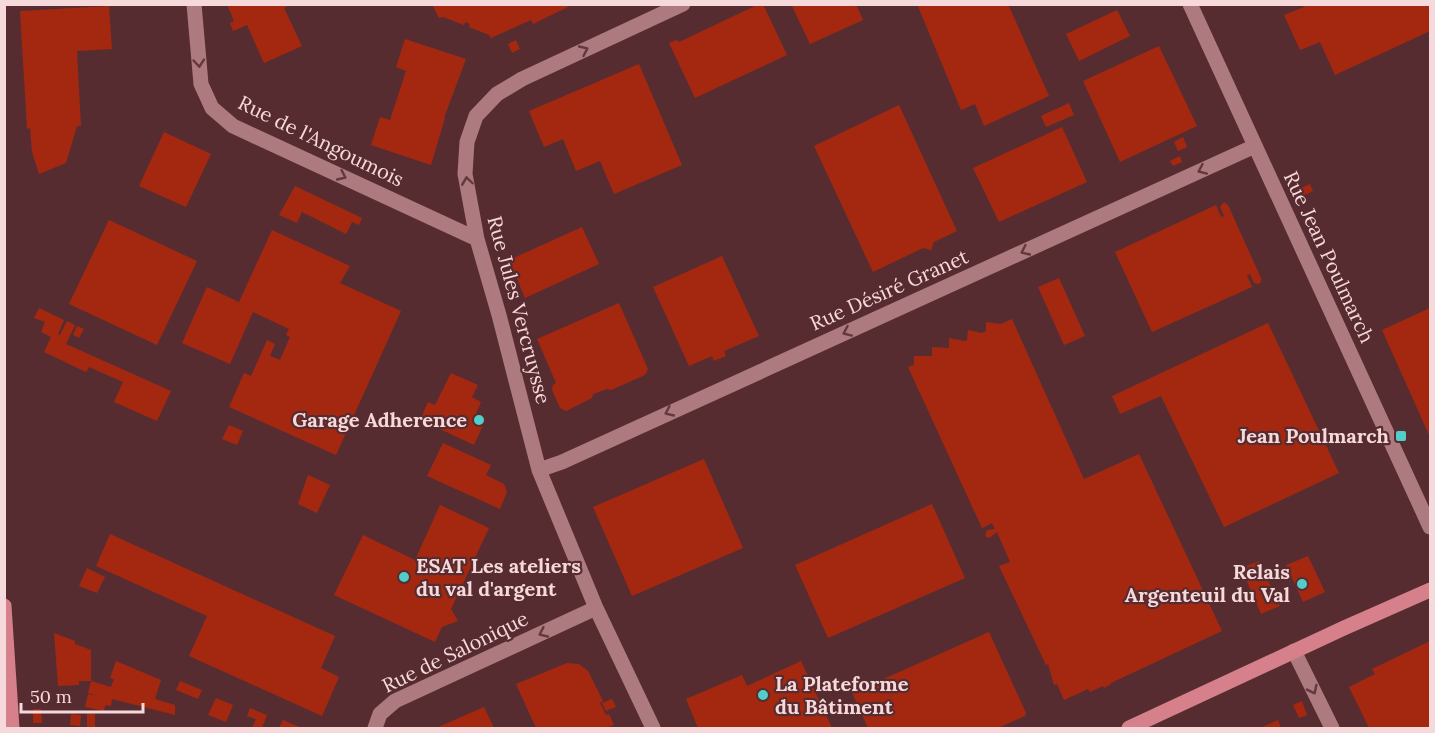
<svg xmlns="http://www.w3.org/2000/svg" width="1435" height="733" font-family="Lora,serif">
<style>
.building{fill:#a42810}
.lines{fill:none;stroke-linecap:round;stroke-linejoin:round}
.minor{stroke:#ad7b7f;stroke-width:15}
.major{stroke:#d5808a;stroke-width:15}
.oneway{stroke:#64383d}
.poi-dot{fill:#53cdca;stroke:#572c31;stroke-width:2}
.labels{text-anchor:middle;stroke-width:4.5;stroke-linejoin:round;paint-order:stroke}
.street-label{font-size:20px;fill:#f6d9db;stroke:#572c31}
.poi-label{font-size:20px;font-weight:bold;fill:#f6d9db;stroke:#572c31;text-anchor:end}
</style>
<rect width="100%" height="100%" fill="#572c31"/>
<!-- building -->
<path class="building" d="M227,4H292L284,8L302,46L264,63L247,25L233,31L230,23L234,21Z
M432,4H574L533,24L531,20L491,38L489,35L469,27L470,24L465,22L464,25L443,17L439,18Z
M759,4H763L787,55L695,98L669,43L677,40L679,42Z
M791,4H856L863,20L810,44Z
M917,4H1008L1049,96L984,126L975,104L961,110Z
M1303,4H1430V31L1335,75L1320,42L1300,50L1284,15L1304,7Z
M109,6L112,49L77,51L81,126H77L66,163L39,174L32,152L30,128L27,129L20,11Z
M1117,10L1130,36L1079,61L1066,34Z
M405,39L466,59L444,118H445L431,165L371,145L380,117L390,120L406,71L396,67Z
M516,40L520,49L512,53L508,44Z
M1159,46L1197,126L1120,162L1083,81Z
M639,64L682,165L614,194L600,161L576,171L563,139L544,147L529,111Z
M1069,103L1074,115L1046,127L1041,116Z
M899,105L957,231L934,242L931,250L923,248L873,272L814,146Z
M1062,127L1087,182L999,222L973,168Z
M164,132L211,154L186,207L139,186Z
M1183,137L1187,147L1178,151L1174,142Z
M1180,156L1182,162L1173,166L1170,161Z
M1310,184L1313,191L1301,197L1297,190Z
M295,186L362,218L359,225L352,222L346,234L302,212L297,223L279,215Z
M1224,202L1228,205L1261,278V282L1258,284L1254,283L1250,274L1247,275L1252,287L1152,332L1115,252L1216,205L1221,217L1224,216L1220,207Z
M109,220L197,261L157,345L69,304Z
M582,227L599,264L525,298L509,260Z
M272,230L350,266L340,283L401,311L336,455L229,407L244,373L251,376L267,340L275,344L270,356L280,360L290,337L286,335L289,329L253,312L230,364L182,343L207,287L239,302Z
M722,256L759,336L724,351L726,356L714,361L712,356L689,366L653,287Z
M1059,278L1085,336L1064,345L1038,287Z
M619,303L648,369L645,375L611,390L607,389L593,394L592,398L566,411L560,408L552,390L553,385L556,383L537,339Z
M39,308L64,320L58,334L60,335L67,321L75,325L66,344L171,391L157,421L114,402L123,382L89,367L86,372L44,352L51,337L41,332L45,322L34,318Z
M1430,308V437L1382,330Z
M1012,319L1084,479L1139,454L1222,631L1111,683V684L1104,688L1103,686L1090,692L1088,689L1064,700L1057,684L1054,685L1048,664L1046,665L999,566L1010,562L997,532L989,538L985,536L987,530L995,529L992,523L982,528L908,367L914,365V356H932V347L949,348V338L965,341L967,340L968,330L982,333L986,331V322L1001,324Z
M1268,323L1339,473L1224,527L1161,396L1120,414L1112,396Z
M77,326L84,329L79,338L73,335Z
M451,373L478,385L472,397L481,402L476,414L486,419L474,445L427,423L428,422L421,418L428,402L435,405Z
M229,425L243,431L237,445L222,439Z
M443,443L491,465L486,475L504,484L507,492L500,509L427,476Z
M704,459L743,548L632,596L593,507Z
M308,475L330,485L317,513L298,504Z
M932,504L965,578L828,638L795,565Z
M440,505L489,528L451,609L458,621L442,627L435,642L334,595L363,535L415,560Z
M110,534L335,636L321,668L339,677L322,716L189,656L207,616L96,566Z
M1308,556L1325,592L1303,602L1286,565Z
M1259,561L1280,606L1261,614L1241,568Z
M87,568L105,577L97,593L79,586Z
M989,632L1026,713L1025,716L998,728H868L852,693Z
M54,633L75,641V644L91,650V681H79V685L58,686Z
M1430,641V728H1369L1349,687L1375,674L1372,669Z
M116,661L161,680L155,699L175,705V715L112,699L111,706L105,705L104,711L85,707L88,694L100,696L88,693L91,681L111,687L114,679L110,678Z
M801,661L832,728H698L686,699L742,675L747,686Z
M567,663L579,664L588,671L603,701L600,703L606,715L609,714L614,725L605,728H536L516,684Z
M180,681L202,690L198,699L176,690Z
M216,698L233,705L226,722L208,715Z
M612,699L616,707L606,711L602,703Z
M1302,701L1307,715L1299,718L1293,705Z
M484,707L494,728H436Z
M250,708L267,715L262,728H252L256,719L247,716Z
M33,709H41L42,723H33Z
M87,712L95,714V728H87Z
M71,714L81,715L80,726L70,725Z
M283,720L302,728H279Z
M1278,720L1281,728H1260Z"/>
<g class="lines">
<!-- minor -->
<path class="minor" d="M194,4L201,84L212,108L233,126L477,239
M1190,4L1430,527
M539,470L562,462L1255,146
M1294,651L1332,728
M375,728L380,714L395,701L596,608
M653,728L596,608L539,470L499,315L477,239L465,174L467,142L476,116L497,94L522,79L683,4"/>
<!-- major -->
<path class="major" d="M4,606L12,728
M1129,728L1344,628L1430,590"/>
</g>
<!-- one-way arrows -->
<defs><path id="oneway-chevron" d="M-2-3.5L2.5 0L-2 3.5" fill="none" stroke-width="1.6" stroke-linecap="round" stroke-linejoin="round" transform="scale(1.5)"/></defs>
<g class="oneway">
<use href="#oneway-chevron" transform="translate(584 50) rotate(-25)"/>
<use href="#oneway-chevron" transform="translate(199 63) rotate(85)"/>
<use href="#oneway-chevron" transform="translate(1202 170) rotate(156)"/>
<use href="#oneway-chevron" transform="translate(342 176) rotate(25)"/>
<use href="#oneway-chevron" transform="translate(467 181) rotate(-98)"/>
<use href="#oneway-chevron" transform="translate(1025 251) rotate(155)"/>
<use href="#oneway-chevron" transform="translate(847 332) rotate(156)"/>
<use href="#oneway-chevron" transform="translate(669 412) rotate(155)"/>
<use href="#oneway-chevron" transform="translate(543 633) rotate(155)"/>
<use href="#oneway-chevron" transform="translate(1313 690) rotate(64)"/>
</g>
<!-- markers -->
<g class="poi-dot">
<circle cx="479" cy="420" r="6"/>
<rect x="1395" y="430" width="12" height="12" rx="3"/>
<circle cx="404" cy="577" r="6"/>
<circle cx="1302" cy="584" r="6"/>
<circle cx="763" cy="695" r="6"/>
</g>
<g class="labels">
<!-- street labels -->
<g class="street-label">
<text transform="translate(321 141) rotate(26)" y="7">Rue de l'Angoumois</text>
<text transform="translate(1329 257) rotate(65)" y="7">Rue Jean Poulmarch</text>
<text transform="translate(889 290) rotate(-24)" y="7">Rue Désiré Granet</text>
<text transform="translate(519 310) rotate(75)" y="7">Rue Jules Vercruysse</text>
<text transform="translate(455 652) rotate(-26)" y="7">Rue de Salonique</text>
</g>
<!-- poi labels -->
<g class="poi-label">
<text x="467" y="427">Garage Adherence</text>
<text x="1389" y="443">Jean Poulmarch</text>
<text x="416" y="573" text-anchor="start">ESAT Les ateliers<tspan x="416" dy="23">du val d'argent</tspan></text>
<text x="1290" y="579">Relais<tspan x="1290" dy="23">Argenteuil du Val</tspan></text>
<text x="775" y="691" text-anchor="start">La Plateforme<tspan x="775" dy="23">du Bâtiment</tspan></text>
</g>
</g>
<!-- border -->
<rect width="1435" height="733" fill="none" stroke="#f6d9db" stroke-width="12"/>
<!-- scale -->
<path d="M21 703v9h122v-9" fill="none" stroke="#f6d9db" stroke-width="3"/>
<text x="30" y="703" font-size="18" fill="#f6d9db" stroke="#572c31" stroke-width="4.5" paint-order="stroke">50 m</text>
</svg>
